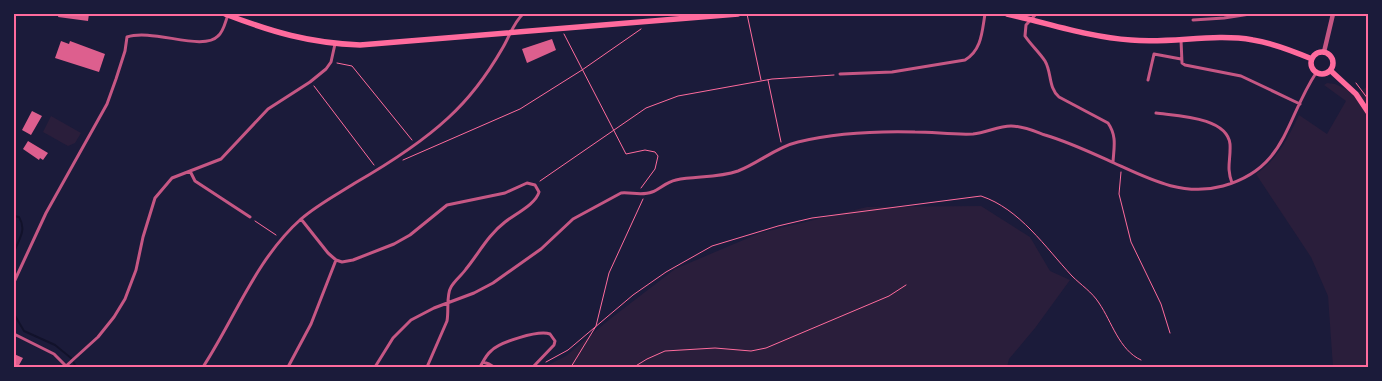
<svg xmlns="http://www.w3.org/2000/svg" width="1382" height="381" font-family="'PT Sans Narrow',sans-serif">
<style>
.green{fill:#2a1e3b}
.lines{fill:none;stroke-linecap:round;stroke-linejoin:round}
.stream{stroke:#12122b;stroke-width:2}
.building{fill:#dd5f8e}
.path{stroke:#ff6b9d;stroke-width:1}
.minor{stroke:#c65784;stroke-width:3}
.tertiary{stroke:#c65784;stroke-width:4.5}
.primary{stroke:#ff6b9d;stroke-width:5.5}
.neatline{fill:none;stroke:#ff6b9d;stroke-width:2}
</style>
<rect width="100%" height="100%" fill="#1b1b3a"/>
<!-- green -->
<path class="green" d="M1327,83L1335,84L1356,94L1368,86V367H1333L1328,296L1311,257L1256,174C1278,159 1288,138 1299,115L1327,134L1346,101L1324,85Z
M51,116L81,133L75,143L68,146L43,132Z
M981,206L1030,237L1050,271L1070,280L1035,328L1009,359L1007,367H544L566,356L610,319L675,269L760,233L867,207Z"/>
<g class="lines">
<!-- stream -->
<path class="stream" d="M14,216L19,217C27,230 19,239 14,252
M14,314L24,331L55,345L71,358
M74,363L76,367"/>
</g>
<!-- building -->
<path class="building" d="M59,14H89L88,21L58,17Z
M552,39L556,50L527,63L522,49Z
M61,41L69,44L70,41L105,54L99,72L55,58Z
M32,111L42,116L31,135L22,130Z
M28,141L48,153L43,160L40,158L39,160L23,149Z
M14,354L23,358L18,367H14Z"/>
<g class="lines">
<!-- path -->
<path class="path" d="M747,14L761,80
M564,34L626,154L645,150L655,152L658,156L655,169L641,188
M337,63L352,66L412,140
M768,80L781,142
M1356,83L1368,99
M314,86L374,165
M403,160L520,109L582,70L641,29
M1121,172L1119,194L1131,242L1161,304L1170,333
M540,181L646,108L678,96L772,79L834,75
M255,221L276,235
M546,362L568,350L633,295L666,272L712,246L778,226L812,218L981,196C1020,209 1045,247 1072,276C1081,285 1092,292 1099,303C1112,322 1119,350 1141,360
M571,367L596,326L609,273L643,199
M634,367L647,359L665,351L715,348L751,351L766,348L889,296L906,285"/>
<!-- minor -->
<path class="minor" d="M1036,14L1026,25L1025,36C1031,45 1039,52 1045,61C1052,73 1048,87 1059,97L1108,123C1117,136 1114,147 1113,162
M1193,20L1224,18L1250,14
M1181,40L1182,63L1185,65L1241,76L1300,104
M840,74L892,72L965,60C982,50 982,31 985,14
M1148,80L1154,54L1181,59
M1156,113C1177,116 1227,117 1230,144C1231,160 1226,167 1232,183
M190,171L195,181L250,217
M301,219L328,253L336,260L342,262L353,260L394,244L410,235L447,205L505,193L527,183L535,185L539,192C536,204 515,214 505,222C488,235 479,253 466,269C462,275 455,280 451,287C446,295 449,310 447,321L427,367
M14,282L46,213L107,104L116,79L125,51L127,37C152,28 203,52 218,36C224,31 225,22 228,15
M14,334L54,354L67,367
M483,362L489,364L494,367
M66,366L98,337L114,317L125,299L136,270L143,237L155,198L172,178L221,159L268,109L310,82L326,69L331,62L335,44
M203,367C235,318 256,259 301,219C317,205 336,195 355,183C388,164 420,144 448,118C470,98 487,75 502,49C509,38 513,23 523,14
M288,367L311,324L336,260
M375,367L393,338L411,320L434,308L474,293L493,283L541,249L573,219L621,193C631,192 642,196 652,192C660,189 666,182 676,180C696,176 718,178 738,171C759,163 776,147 798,142C835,133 876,131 915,132C934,132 954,135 973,134C986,133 998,126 1011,126C1023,126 1034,131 1045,135C1069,142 1092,153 1114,163C1149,179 1183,197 1223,186C1287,168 1285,120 1316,73
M480,367C483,362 486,355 491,351C500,342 538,330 550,334L555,341L554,345L533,367"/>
<!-- tertiary -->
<path class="tertiary" d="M1324,52L1333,14"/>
<!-- primary -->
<path class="primary" d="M225,14C272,32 309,43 360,45L738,14
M1007,14C1048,23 1088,37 1131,40C1171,44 1213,33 1253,40C1273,43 1293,51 1312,59
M1311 63a11 11 0 1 1 22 0a11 11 0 1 1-22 0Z
M1331,71L1356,94L1368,112"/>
</g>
<!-- border -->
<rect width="1382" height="381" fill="none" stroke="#1b1b3a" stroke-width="30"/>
<rect x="15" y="15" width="1352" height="351" class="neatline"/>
</svg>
